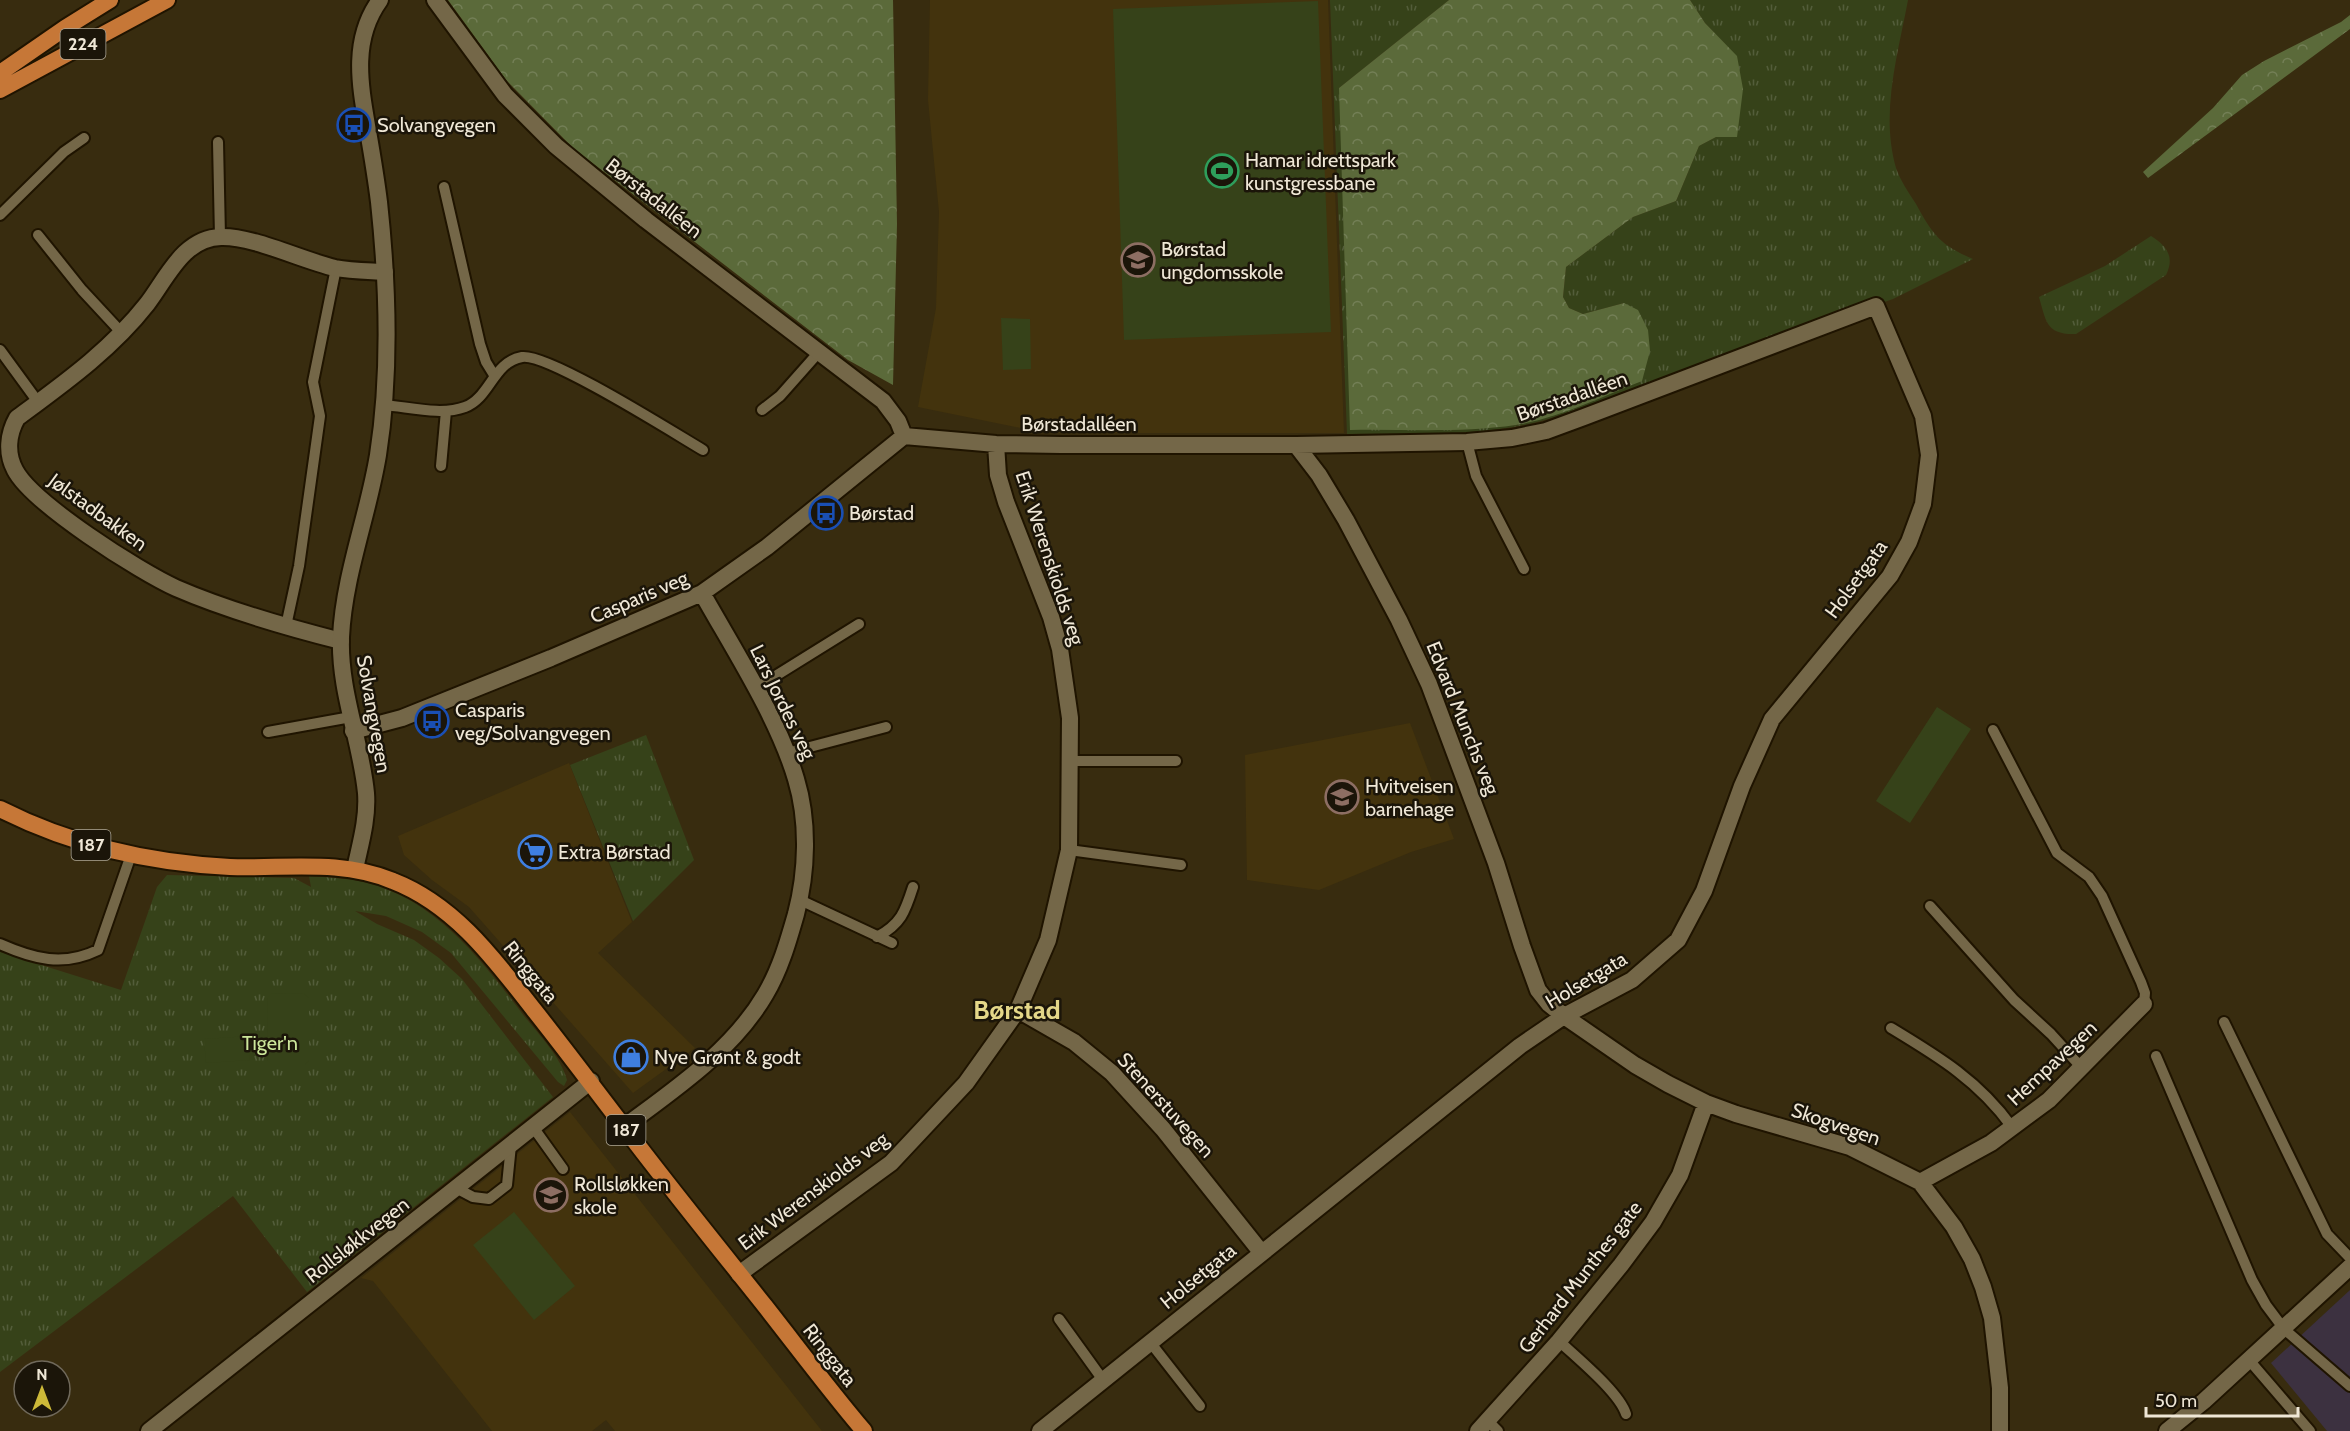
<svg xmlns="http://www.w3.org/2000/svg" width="2350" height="1431" font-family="Cabin,sans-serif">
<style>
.built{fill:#43330d}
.industrial{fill:#3c3140}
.grass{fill:url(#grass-tufts)}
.forest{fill:url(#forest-crowns)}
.pitch{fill:#364219}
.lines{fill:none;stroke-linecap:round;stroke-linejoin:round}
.service-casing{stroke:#1f1400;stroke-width:14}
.minor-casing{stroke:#1f1400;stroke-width:20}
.secondary-casing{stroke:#1f1400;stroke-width:20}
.primary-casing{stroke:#1f1400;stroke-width:20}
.service{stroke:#746748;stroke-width:10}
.minor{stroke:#746748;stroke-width:16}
.secondary{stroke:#746748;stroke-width:16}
.primary{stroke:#c67737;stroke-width:16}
.labels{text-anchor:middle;stroke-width:5;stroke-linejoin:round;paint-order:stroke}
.shield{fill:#1b1509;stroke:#afa898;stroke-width:1.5}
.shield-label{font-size:18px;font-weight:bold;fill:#efe7d6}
.poi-label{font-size:20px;fill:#efe7d6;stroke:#1b1509;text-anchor:start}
.street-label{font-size:20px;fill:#efe7d6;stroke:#1b1509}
.park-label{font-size:20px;fill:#cce69a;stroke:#1b1509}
.district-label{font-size:26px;font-weight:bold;fill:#e4d788;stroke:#1b1509}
</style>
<defs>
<pattern id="grass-tufts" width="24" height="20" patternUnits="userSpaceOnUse" patternTransform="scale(1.5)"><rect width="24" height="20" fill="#364219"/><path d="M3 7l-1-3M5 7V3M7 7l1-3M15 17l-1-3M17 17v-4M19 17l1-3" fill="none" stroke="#535d3a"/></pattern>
<pattern id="forest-crowns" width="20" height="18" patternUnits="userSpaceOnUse" patternTransform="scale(1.5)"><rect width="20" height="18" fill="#5b6a3a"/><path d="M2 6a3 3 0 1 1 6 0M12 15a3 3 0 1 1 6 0" fill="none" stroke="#737f56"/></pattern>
</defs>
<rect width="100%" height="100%" fill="#382c0f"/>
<!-- built -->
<path class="built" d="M930,0H1328L1344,433H1045L918,407L936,308L939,212L928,100Z
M1410,723L1454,839L1411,852L1319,890L1247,880L1245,755Z
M569,763L632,922L598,953L695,1048L633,1093L469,907L432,880L404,855L398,836Z
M570,1112L822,1431H615L606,1420L592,1431H492L373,1281L361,1278Z"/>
<!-- industrial -->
<path class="industrial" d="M2350,1290V1431H2327L2271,1363Z"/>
<!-- grass -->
<path class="grass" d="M1330,0H1449L1339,88L1483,428L1517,425L1552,416L1624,303L1583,314L1569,308L1563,297L1566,267L1633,217L1676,201L1699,146L1716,137L1737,57L1705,23L1690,0H1908C1898,54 1880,113 1896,168C1900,180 1909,193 1916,204C1933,235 1940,245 1973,259L1893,299L1548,419C1483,438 1415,433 1347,434Z
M2151,236C2167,246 2175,257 2166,275L2076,334C2046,335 2046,321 2039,297L2105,266Z
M646,735L694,860L633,921L570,765Z
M167,875L294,878L311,887L309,876C324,877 339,878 354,880C431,893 480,958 524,1016C538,1033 562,1059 567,1080L564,1086L558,1082L451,953L422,932L386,916L355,911L377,924L414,940L439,958L462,979L553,1097L307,1292L233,1196L0,1372V952L121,990L157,887Z"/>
<!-- forest -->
<path class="forest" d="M448,0H893L897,224L893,385L848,360L573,148L507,81Z
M1449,0H1690L1705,23L1737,56L1743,89L1737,137H1716L1699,146L1676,201L1633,217L1566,267L1563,297L1569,308L1583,314L1624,303L1638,310L1648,330L1650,351L1642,381C1601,397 1559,418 1516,425C1462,433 1405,429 1350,430L1339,88Z
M2350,15V29L2148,178L2143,172L2213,108L2242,75L2264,61L2341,22Z"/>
<!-- pitch -->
<path class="pitch" d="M1318,1L1331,332L1124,340L1113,9Z
M1001,318L1030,319L1031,369L1003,370Z
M1937,707L1971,729L1910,823L1876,801Z
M303,993L309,998V1060L305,1065H272L268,1061L267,998L271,994Z
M249,1036L250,1060L206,1063L204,1039Z
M514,1212L575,1286L534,1320L473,1245Z"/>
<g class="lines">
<defs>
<path id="service" d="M218,142L220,237
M444,187L480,344L486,362L494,375
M0,215L64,152L84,138
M38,235L82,290L121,332
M0,350L38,402
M384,405C409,407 441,416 465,407C490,398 493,362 522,357C548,353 674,433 703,450
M762,410L780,396L819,352
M1467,442L1476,476L1524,569
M441,466L446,411
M286,626L299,566L320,416L313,382L336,268
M756,688L859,624
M1993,730L2057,853L2089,877L2102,896L2141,982L2145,993L2144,1004
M268,732L351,717
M787,753L886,727
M1071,761H1176
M1069,850L1181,865
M800,900L892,943
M1930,906L2014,1000L2051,1034L2081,1067
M877,937C901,924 905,912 913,887
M0,944C34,959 63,967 98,950L131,855
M2224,1022L2327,1234L2350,1258
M1891,1028C1939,1057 1979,1081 2012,1127
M2156,1056L2252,1280L2266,1305L2284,1329L2350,1386
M533,1127L563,1169
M456,1188L473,1197L489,1199L507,1185L511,1145
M1059,1319L1103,1380
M1559,1341C1577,1358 1619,1392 1626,1414
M1150,1342L1200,1406
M2249,1360L2310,1431
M1488,1421L1498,1431"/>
<path id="minor" d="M435,0L505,95L556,146L646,220L883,401L898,421L904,436
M904,436L996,444L1061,445H1296L1467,442L1512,438L1546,431L1584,417L1876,306L1923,416L1929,455L1923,504L1909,542L1890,576L1772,719L1742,786L1704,891L1678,940L1632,980L1564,1016L1520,1046L1040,1431
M1296,445L1319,475L1346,520L1399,620L1429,684L1496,863L1522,946L1538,990L1549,1004L1564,1016L1635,1065L1668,1084L1706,1103L1736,1114L1850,1147L1920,1182L1954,1227L1972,1259L1983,1287L1992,1318L2000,1388V1431
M341,641C286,627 229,611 176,588C140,572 32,503 15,470C6,453 8,434 17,418C63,384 111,350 147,304C167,278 183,238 221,237C253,236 301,260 335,268C351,271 368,271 385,272
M353,731L402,718L551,658L702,593L767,547L904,436
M1018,1010L1074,1042L1112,1073L1163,1129L1261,1252
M624,1127C675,1089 732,1051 765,995C780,970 788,942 796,914C807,872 809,822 796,779C778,718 734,650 702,593
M1920,1182L1991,1143L2049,1100L2144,1004
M739,1274L891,1163L966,1083L1018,1010L1048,940L1069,850L1070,718L1060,649L1051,617L1006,502L998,475L996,444
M149,1431L591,1081
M1478,1431L1559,1341L1621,1265L1653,1222L1680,1175L1706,1103
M2167,1431L2204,1401L2350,1267"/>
<path id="secondary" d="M355,869C360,845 368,819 366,793C361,741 339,691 341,637C344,575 368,516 378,455C391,372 388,286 379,202C376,178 372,154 368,131C360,85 351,40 380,0"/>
<path id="primary" d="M0,73L65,28L110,0
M0,90L167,0
M0,809C71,845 151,863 230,867C286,869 340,859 393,881C455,905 495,960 534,1010C565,1049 594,1088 624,1127C670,1188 718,1247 765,1306C798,1348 830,1391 864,1431"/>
</defs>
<!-- service casing -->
<use href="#service" class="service-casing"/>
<!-- minor casing -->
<use href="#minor" class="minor-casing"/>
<!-- secondary casing -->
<use href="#secondary" class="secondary-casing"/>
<!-- primary casing -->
<use href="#primary" class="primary-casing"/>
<!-- service -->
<use href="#service" class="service"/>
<!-- minor -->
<use href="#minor" class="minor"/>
<!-- secondary -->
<use href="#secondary" class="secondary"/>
<!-- primary -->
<use href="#primary" class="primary"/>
</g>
<!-- icons -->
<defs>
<symbol id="bus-ring" viewBox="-11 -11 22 22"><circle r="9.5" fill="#1b1509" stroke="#1a4fb4" stroke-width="1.5"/><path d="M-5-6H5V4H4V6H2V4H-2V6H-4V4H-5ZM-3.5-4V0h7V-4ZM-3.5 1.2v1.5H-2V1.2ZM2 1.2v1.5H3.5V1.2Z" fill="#1a4fb4"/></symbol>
<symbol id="stadium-ring" viewBox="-11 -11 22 22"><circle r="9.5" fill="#1b1509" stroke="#2e9e5b" stroke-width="1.5"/><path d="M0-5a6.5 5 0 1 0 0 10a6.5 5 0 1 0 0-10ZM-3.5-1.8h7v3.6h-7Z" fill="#2e9e5b"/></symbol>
<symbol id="school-ring" viewBox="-11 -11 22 22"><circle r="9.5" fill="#1b1509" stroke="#8d6e63" stroke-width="1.5"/><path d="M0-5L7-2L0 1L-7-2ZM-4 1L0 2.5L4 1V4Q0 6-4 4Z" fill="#8d6e63"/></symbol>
<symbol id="supermarket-ring" viewBox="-11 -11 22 22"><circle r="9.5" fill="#1b1509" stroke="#3f7fe0" stroke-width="1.5"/><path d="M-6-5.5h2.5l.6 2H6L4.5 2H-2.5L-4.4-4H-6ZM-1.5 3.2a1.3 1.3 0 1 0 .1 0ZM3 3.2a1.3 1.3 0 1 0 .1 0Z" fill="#3f7fe0"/></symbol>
<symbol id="shop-ring" viewBox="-11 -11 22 22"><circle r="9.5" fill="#1b1509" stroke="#3f7fe0" stroke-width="1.5"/><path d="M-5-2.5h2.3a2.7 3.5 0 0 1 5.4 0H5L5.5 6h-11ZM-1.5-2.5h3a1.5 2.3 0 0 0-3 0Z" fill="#3f7fe0"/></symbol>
</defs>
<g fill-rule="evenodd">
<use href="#bus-ring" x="335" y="106" width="38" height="38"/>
<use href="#stadium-ring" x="1203" y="152" width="38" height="38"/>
<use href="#school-ring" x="1119" y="241" width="38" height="38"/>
<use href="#bus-ring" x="807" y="494" width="38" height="38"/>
<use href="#bus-ring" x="413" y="702" width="38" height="38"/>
<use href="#school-ring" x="1323" y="778" width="38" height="38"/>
<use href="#supermarket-ring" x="516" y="833" width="38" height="38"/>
<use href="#shop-ring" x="612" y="1038" width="38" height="38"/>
<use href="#school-ring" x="532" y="1176" width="38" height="38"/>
</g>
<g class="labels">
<!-- shield labels -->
<g class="shield">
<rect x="60.5" y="29" width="45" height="30" rx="4.5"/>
<rect x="71.5" y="830" width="39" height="30" rx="4.5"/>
<rect x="606.5" y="1115" width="39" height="30" rx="4.5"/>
</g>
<g class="shield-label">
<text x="83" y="50">224</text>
<text x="91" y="851">187</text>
<text x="626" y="1136">187</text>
</g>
<!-- poi labels -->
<g class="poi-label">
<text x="377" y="132">Solvangvegen</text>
<text x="1245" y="167">Hamar idrettspark<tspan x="1245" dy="23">kunstgressbane</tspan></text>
<text x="1161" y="256">Børstad<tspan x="1161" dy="23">ungdomsskole</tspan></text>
<text x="849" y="520">Børstad</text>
<text x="455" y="717">Casparis<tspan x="455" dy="23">veg/Solvangvegen</tspan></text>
<text x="1365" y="793">Hvitveisen<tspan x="1365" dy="23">barnehage</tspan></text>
<text x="558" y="859">Extra Børstad</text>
<text x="654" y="1064">Nye Grønt &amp; godt</text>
<text x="574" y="1191">Rollsløkken<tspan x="574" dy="23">skole</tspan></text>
</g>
<!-- street labels -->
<g class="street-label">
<text transform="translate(654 198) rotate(38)" y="7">Børstadalléen</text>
<text transform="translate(1572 396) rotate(-19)" y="7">Børstadalléen</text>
<text x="1079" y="431">Børstadalléen</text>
<text transform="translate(98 512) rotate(36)" y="7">Jølstadbakken</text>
<text transform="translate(1050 558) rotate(72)" y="7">Erik Werenskiolds veg</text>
<text transform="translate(1856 579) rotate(-54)" y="7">Holsetgata</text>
<text transform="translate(639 597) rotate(-23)" y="7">Casparis veg</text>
<text transform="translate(783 702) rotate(64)" y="7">Lars Jordes veg</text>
<text transform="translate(374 714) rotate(80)" y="7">Solvangvegen</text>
<text transform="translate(1463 718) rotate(68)" y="7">Edvard Munchs veg</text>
<text transform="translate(531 972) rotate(51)" y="7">Ringgata</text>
<text transform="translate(1586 980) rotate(-31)" y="7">Holsetgata</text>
<text transform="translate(2052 1063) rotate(-43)" y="7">Hempavegen</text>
<text transform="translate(1166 1105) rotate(48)" y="7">Stenerstuvegen</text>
<text transform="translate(1836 1124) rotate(19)" y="7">Skogvegen</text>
<text transform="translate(813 1191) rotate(-37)" y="7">Erik Werenskiolds veg</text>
<text transform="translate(357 1240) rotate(-38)" y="7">Rollsløkkvegen</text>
<text transform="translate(1198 1276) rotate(-39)" y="7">Holsetgata</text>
<text transform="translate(1580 1277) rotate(-52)" y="7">Gerhard Munthes gate</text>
<text transform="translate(830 1355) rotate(52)" y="7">Ringgata</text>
</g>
<!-- park labels -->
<g class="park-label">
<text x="270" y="1050">Tiger'n</text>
</g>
<!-- district labels -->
<g class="district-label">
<text x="1017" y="1019">Børstad</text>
</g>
</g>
<!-- north arrow -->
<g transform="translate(42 1389)"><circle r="28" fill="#1b1509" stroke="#70695b" stroke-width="1.5"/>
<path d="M0-4.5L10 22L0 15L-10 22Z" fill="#cdb938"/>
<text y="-9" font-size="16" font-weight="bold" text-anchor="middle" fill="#efe7d6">N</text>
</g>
<!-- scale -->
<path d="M2146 1407v9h152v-9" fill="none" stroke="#efe7d6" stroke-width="3"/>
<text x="2155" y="1407" font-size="18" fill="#efe7d6" stroke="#1b1509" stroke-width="4.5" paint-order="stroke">50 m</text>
</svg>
